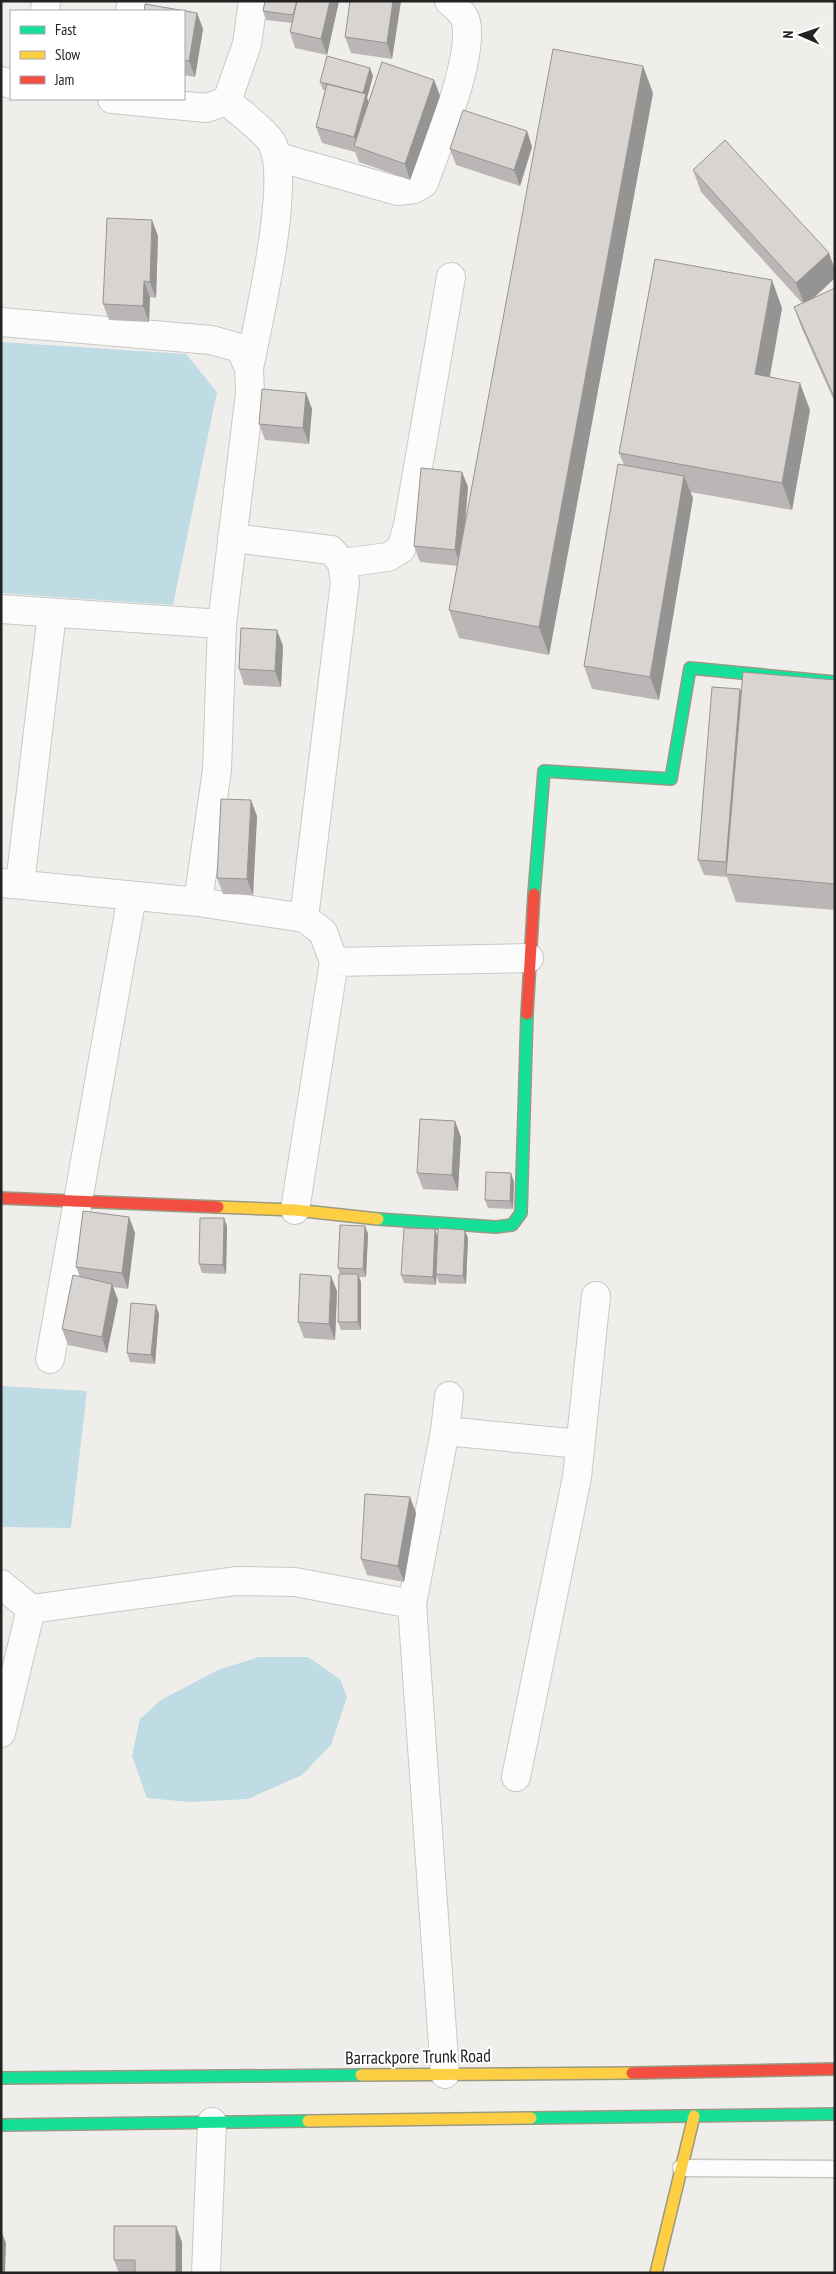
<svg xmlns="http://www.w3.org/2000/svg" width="836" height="2274" font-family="'PT Sans Narrow',sans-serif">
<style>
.water{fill:#bfdbe3}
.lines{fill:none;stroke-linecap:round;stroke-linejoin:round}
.lane-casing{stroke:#c9c8c7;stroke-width:19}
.street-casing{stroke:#c9c8c7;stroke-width:30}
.fast-casing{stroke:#999a82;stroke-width:14}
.slow-casing{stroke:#999a82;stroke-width:14}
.jam-casing{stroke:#999a82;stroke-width:14}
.lane{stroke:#fdfcfc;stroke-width:16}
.street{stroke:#fdfcfc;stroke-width:28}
.fast{stroke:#16e098;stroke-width:11}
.slow{stroke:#ffcf43;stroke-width:11}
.jam{stroke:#f24e42;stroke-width:11}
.wall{fill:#b9b6b5}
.shaded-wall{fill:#969493}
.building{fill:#d7d4d2;stroke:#969493}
.labels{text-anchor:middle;stroke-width:4;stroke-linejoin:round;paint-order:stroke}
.street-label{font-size:18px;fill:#222;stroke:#fff}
</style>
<rect width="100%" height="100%" fill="#f0eeeb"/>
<!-- water -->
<path class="water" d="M1,342L186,354L217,392L173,605L1,593Z
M1,1386L87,1391L71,1528L1,1527Z
M259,1657H308L340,1679L347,1697L331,1745L302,1775L248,1799L190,1802L147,1798L132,1756L140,1719L161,1700L218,1670Z"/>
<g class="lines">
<defs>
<path id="lane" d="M681,2168L835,2169"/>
<path id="street" d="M45,11L46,1
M130,11L132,1
M1,81L11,84
M112,99L206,108L227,101L247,44L253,1
M227,101C238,111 266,132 272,143C292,181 258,322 249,368
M278,157L398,191L414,189L424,183C437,145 474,59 466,22C465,15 455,6 449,1
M1,322L211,340L240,348L249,368L250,393L222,624L217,770L198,902L304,918L323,932L334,962
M232,538L331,550L342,563L345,582L304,918
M342,563L388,557L401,549L408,525L451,277
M1,609L222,624
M3,883L198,902
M20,884L52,613
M295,1210L334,962L529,958
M50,1359L132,896
M445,1431L580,1444
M1,1584L31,1609L236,1581L295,1582L412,1604L445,2074
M412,1604L445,1431L449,1396
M1,1733L31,1609
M516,1777L577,1477L596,1296
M206,2273L212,2122"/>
<path id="fast" d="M534,894L544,771L671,779L690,668L835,682
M378,1219L496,1227L512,1225L521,1213L527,1014
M1,2078L361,2075
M531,2118L835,2114
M1,2125L308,2121"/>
<path id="slow" d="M218,1207L295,1210L378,1219
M361,2075L632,2073
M308,2121L531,2118
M656,2273L694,2116"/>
<path id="jam" d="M527,1014L534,894
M1,1198L218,1207
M632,2073L835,2069"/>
</defs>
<!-- lane casing -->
<use href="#lane" class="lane-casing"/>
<!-- street casing -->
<use href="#street" class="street-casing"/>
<!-- fast casing -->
<use href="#fast" class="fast-casing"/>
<!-- slow casing -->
<use href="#slow" class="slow-casing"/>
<!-- jam casing -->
<use href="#jam" class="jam-casing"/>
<!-- lane -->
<use href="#lane" class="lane"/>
<!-- street -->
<use href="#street" class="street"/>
<!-- fast -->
<use href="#fast" class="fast"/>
<!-- slow -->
<use href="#slow" class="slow"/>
<!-- jam -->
<use href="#jam" class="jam"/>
</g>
<!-- wall -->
<path class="wall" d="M265,1H339L327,55L295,48L290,32L292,23L266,20L263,11Z
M401,1L392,59L351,53L345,37Z
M184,11L197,13L203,29L195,77L184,75Z
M370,68L373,76L367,98L369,102L434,80L440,96L410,180L359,162L355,152L322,143L316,127L325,90H323L320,82Z
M653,93L549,655L459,638L449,610L458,566L420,562L414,546L462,472L468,487L465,527Z
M527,131L532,147L520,186L456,165L450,149Z
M693,170L829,253L835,270V278L812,299L835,288V403L802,329L794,307L802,303L701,192Z
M158,236L156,298L150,297L149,322L109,320L103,304Z
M782,308L770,377L810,410L792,510L690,492L693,498L659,700L592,689L584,666L624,465L619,453Z
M306,393L312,409L309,444L265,440L259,424Z
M283,646L281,687L244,685L239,669Z
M835,680V910L736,902L727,877L704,875L698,860L740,689L741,693Z
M257,816L253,895L223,894L217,878Z
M461,1137L458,1191L423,1189L417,1173Z
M514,1182L513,1209L488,1208L485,1200Z
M129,1217L135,1233L128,1289L113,1287L118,1300L107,1353L68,1345L62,1329L80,1277L76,1267Z
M227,1226L226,1274L202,1273L199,1264Z
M365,1226L368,1234L366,1277H359L361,1282V1330H341L338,1322L340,1274L338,1268Z
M438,1237L468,1238L466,1284L439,1283L436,1274L437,1262L436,1285L404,1283L401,1275Z
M337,1291L335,1340L304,1338L298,1322Z
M159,1314L155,1364L130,1362L127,1353Z
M416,1513L404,1582L367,1575L361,1559Z
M182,2242V2273H119L114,2260Z"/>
<!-- shaded-wall -->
<path class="shaded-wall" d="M330,1H339L327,55L321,39Z
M393,1H401L392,59L387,43Z
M197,13L203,29L195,77L189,61Z
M643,66L653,93L549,655L539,627Z
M370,68L373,76L367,98L371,110L359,148L354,137L363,93Z
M434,80L440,96L410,180L405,164Z
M527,131L532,147L520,186L514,170Z
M152,220L158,236L156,298L150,282Z
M829,253L835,270V278L805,306L796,283Z
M772,280L782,308L765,402L755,374Z
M144,281L150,297L149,322L143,306Z
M800,383L810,410L792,510L782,483Z
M306,393L312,409L309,444L303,428Z
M462,472L468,487L461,566L455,550Z
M684,476L693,498L659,700L650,677Z
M277,630L283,646L281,687L275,671Z
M740,689L746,705L731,874L726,862Z
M251,800L257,816L253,895L247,879Z
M455,1121L461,1137L458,1191L452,1175Z
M511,1173L514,1182L513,1209L510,1201Z
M129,1217L135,1233L128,1289L122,1273Z
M224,1218L227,1226L226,1274L223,1265Z
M365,1226L368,1234L366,1277L363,1269Z
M435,1229L438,1238L436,1285L433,1277Z
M465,1230L468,1238L466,1284L463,1276Z
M358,1274L361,1282V1330L358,1322Z
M331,1276L337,1291L335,1340L329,1324Z
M112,1284L118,1300L107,1353L102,1337Z
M156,1305L159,1314L155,1364L151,1355Z
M410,1497L416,1513L404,1582L398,1566Z
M176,2226L182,2242V2273H176Z
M1,2230L6,2243L5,2273H1Z"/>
<!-- building -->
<path class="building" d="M265,1H297L293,15L263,11Z
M297,1H330L321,39L290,32Z
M350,1H393L387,43L345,37Z
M145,4L197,13L189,61L184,60V11H144Z
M553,49L643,66L539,627L449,610Z
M327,56L370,68L363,93L320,82Z
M382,62L434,80L405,164L354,146Z
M327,84L366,94L354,137L316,127Z
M463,110L527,131L514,170L450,149Z
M725,140L829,253L796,283L693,170Z
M107,218L152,220L150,282L144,281L143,306L103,304Z
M655,259L772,280L755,374L800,383L782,483L619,453Z
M835,288V399L794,307Z
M262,389L306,393L303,428L259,424Z
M618,464L684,476L650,677L584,666Z
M421,468L462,472L455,550L414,546Z
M241,628L277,630L275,671L239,669Z
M743,672L835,680V884L726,874Z
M712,687L740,689L726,862L698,860Z
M221,799L251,800L247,879L217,878Z
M420,1119L455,1121L452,1175L417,1173Z
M486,1172L511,1173L510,1201L485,1200Z
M83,1211L129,1217L122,1273L76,1267Z
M200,1218H224L223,1265L199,1264Z
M340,1225L365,1226L363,1269L338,1268Z
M404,1228L435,1229L433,1277L401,1275Z
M438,1228L465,1230L463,1276L436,1274Z
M300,1274L331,1276L329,1324L298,1322Z
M339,1274H358V1322H338Z
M73,1275L112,1284L102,1337L62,1329Z
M131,1303L156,1305L151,1355L127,1353Z
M365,1494L410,1497L398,1566L361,1559Z
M114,2226H176V2273H135V2260H114Z"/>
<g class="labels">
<!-- street labels -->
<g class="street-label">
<text transform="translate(418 2057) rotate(-1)" y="6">Barrackpore Trunk Road</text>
</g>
</g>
<!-- border -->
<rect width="836" height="2274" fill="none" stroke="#222222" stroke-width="5"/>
<!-- legend -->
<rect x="10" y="10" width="175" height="90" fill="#ffffff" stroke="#a7a7a7"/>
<rect x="20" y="26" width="25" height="8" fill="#16e098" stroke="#a7a7a7"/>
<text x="55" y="35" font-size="15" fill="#222222">Fast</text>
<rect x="20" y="51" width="25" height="8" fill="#ffcf43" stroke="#a7a7a7"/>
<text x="55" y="60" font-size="15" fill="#222222">Slow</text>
<rect x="20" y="76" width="25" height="8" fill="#f24e42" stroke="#a7a7a7"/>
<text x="55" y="85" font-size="15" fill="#222222">Jam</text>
<!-- north arrow -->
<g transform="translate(801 35) rotate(272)" stroke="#ffffff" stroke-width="4" paint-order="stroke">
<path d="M0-4L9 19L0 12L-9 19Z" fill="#222222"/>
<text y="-8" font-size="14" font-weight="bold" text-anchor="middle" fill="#222222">N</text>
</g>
</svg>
